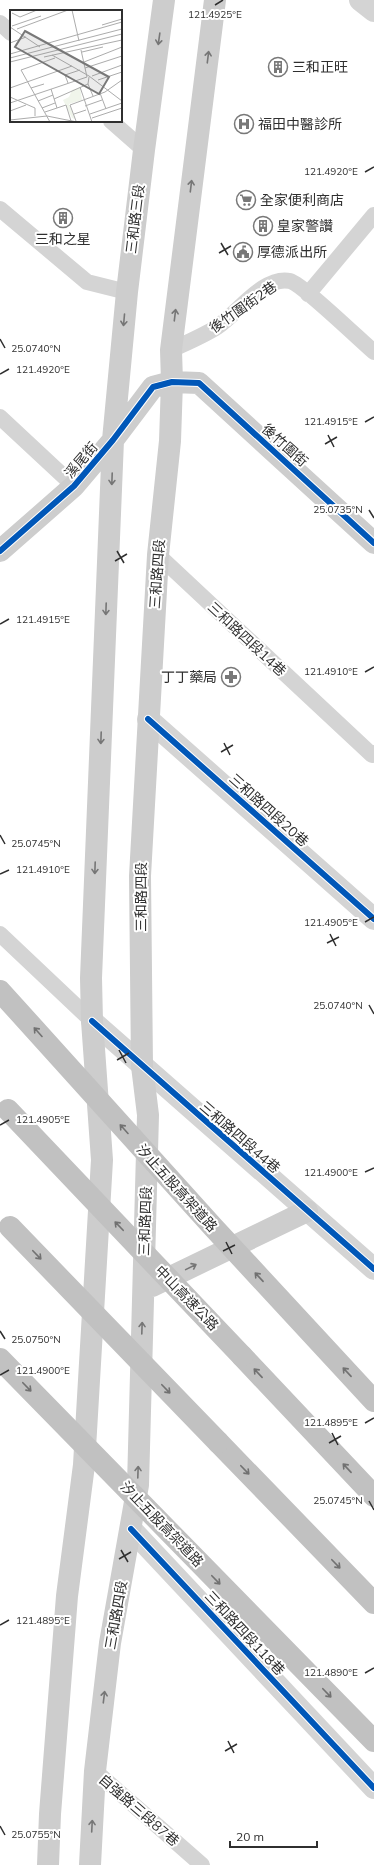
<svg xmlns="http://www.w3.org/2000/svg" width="374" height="1865" font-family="Mulish,'Noto Sans TC',sans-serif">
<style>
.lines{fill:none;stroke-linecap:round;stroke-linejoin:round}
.lane{stroke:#d4d4d4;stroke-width:16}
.street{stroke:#d4d4d4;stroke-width:22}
.secondary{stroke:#cdcdcd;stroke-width:22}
.highway{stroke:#c1c1c1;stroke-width:22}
.highway-bridge{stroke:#c1c1c1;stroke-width:22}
.cycleway-casing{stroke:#fff;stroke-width:8}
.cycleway{stroke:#0057b8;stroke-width:6}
.oneway{stroke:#767676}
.oneway2{stroke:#717171}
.ticks{fill:none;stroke:#2f2f2f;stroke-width:1.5}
.labels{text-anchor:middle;stroke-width:4;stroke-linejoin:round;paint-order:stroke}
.poi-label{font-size:14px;fill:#2f2f2f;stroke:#fff;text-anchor:start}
.street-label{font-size:14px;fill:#2f2f2f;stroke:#fff}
.inset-road{fill:none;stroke:#acacac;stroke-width:1}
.view{fill:#787878;fill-opacity:0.15;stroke:#787878;stroke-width:2}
.inset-edge{fill:none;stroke:#2f2f2f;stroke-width:2}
.ticks-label{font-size:10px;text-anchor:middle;fill:#2f2f2f;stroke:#fff;stroke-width:4;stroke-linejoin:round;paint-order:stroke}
</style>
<rect width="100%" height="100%" fill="#fff"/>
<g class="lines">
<!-- lane -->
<path class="lane" d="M0,23L11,33
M111,121L144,150
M0,209L87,282L127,292
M308,294L374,215
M171,350C186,343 203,336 217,327C237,314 264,275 290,281C302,284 360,340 374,352
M0,417L74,486
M158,555L372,755L374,753
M0,934L92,1021
M95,1771L202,1865"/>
<!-- street -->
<path class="street" d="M360,0L374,11
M148,719L374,919
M92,1021L374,1269
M131,1529L374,1788"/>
<!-- secondary -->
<path class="secondary" d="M0,551L74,486L113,440L153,387L172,382L199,383L374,543
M152,1286L307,1211
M48,1865L50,1814L67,1596L84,1465L102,1160L92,1021L91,978L113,440L127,292L144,150L164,0
M90,1865L95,1771L110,1643L138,1485L148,1115L142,1066L140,876L158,555L170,441L172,382L171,350L215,0"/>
<!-- highway -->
<path class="highway" d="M242,1356L374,1496
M218,1442L374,1603"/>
<!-- highway-bridge -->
<path class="highway-bridge" d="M0,991L213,1227L374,1401
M8,1110L242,1356
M10,1227L218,1442
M0,1359L374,1741"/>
<defs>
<path id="cycleway" d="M0,551L74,486L113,440L153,387L172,382L199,383L374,543
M148,719L374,919
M92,1021L374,1269
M131,1529L374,1788"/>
</defs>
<!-- cycleway casing -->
<use href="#cycleway" class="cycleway-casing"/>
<!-- cycleway -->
<use href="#cycleway" class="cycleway"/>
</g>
<!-- one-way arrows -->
<defs><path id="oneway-shaft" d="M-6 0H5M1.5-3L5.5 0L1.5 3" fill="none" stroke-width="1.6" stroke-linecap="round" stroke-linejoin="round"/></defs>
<g class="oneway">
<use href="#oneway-shaft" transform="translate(159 39) rotate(98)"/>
<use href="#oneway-shaft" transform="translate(208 57) rotate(-83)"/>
<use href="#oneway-shaft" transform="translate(191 186) rotate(-83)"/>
<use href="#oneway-shaft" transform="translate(175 315) rotate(-83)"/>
<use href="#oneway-shaft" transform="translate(124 320) rotate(95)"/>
<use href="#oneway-shaft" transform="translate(112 479) rotate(92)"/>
<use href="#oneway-shaft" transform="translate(106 609) rotate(92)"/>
<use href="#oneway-shaft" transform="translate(101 738) rotate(92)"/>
<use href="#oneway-shaft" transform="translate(95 868) rotate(92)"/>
<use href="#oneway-shaft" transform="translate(191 1267) rotate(-26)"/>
<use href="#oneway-shaft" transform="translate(142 1328) rotate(-88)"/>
<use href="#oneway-shaft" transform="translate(138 1472) rotate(-88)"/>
<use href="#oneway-shaft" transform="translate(104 1697) rotate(-83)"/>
<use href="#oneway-shaft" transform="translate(92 1826) rotate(-87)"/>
</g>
<g class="oneway2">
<use href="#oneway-shaft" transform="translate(38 1032) rotate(-132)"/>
<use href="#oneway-shaft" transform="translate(124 1129) rotate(-132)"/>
<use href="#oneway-shaft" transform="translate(119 1226) rotate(-134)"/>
<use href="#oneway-shaft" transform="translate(37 1255) rotate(46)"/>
<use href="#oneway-shaft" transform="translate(259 1277) rotate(-133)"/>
<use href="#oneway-shaft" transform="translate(347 1372) rotate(-133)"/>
<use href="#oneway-shaft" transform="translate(258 1373) rotate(-133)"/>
<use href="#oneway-shaft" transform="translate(27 1387) rotate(46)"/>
<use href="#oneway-shaft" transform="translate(166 1389) rotate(46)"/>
<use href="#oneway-shaft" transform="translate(347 1468) rotate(-133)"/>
<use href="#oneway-shaft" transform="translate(245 1470) rotate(46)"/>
<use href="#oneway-shaft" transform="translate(336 1564) rotate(46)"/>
<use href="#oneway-shaft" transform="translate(216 1580) rotate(46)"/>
<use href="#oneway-shaft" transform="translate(327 1693) rotate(46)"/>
</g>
<!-- ticks -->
<path class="ticks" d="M215,5L223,0M365,172L374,167M221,243L228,255M219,253L231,246M0,339L5,348M0,374L9,369M365,422L374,417M328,435L334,447M325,444L337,437M369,510L374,518M117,551L124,563M115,561L127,554M0,624L9,619M365,672L374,667M224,743L230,755M221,752L233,745M0,835L5,844M0,874L9,870M365,922L374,917M330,934L336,946M327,943L339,937M369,1005L374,1014M119,1050L126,1063M117,1060L129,1053M0,1125L9,1120M365,1172L374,1168M226,1242L232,1254M223,1251L235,1245M0,1331L5,1339M0,1375L9,1370M365,1423L374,1418M332,1433L338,1445M329,1443L341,1436M369,1501L374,1510M121,1550L128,1562M119,1559L131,1552M0,1625L9,1620M365,1673L374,1668M228,1741L234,1753M225,1751L237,1744M0,1826L5,1835"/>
<!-- icons -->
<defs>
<symbol id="building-ring" viewBox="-11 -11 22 22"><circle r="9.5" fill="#fff" stroke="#787878" stroke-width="1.5"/><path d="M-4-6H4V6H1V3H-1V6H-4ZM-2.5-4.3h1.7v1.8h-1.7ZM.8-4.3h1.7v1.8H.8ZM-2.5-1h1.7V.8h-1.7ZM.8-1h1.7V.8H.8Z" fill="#787878"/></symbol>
<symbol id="hospital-ring" viewBox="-11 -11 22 22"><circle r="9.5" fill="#fff" stroke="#787878" stroke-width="1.5"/><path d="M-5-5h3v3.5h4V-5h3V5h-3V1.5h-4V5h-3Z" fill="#787878"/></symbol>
<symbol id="supermarket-ring" viewBox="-11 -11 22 22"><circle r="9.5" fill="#fff" stroke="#787878" stroke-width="1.5"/><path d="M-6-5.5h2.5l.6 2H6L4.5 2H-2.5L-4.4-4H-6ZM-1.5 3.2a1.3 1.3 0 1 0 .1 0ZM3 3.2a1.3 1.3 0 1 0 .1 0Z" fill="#787878"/></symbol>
<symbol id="civic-ring" viewBox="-11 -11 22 22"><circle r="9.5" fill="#fff" stroke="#787878" stroke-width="1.5"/><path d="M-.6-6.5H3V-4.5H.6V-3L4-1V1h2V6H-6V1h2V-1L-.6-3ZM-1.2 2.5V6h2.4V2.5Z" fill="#787878"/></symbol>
<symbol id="pharmacy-ring" viewBox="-11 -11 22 22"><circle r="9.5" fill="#fff" stroke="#787878" stroke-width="1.5"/><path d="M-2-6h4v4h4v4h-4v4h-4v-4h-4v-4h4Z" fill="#787878"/></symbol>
</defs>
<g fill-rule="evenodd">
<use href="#building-ring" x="267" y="56" width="22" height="22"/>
<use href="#hospital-ring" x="233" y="113" width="22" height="22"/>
<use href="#supermarket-ring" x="235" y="189" width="22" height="22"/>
<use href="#building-ring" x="52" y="207" width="22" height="22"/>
<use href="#building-ring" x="252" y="215" width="22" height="22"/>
<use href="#civic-ring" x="232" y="241" width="22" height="22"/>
<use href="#pharmacy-ring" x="220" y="666" width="22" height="22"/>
</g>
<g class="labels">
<!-- poi labels -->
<g class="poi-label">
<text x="292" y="72">三和正旺</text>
<text x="258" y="129">福田中醫診所</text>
<text x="260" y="205">全家便利商店</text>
<text x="277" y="231">皇家警讚</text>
<text x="63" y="244" text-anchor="middle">三和之星</text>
<text x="257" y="257">厚德派出所</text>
<text x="217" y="682" text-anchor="end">丁丁藥局</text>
</g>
<!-- street labels -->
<g class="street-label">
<text transform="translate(135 219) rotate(-83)" y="5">三和路三段</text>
<text transform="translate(243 307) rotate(-35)" y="5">後竹圍街2巷</text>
<text transform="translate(285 445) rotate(42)" y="5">後竹圍街</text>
<text transform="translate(81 460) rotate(-49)" y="5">溪尾街</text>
<text transform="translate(157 574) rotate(-86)" y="5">三和路四段</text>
<text transform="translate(247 639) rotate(43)" y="5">三和路四段14巷</text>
<text transform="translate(269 810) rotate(42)" y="5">三和路四段20巷</text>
<text transform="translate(141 897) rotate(-90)" y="5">三和路四段</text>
<text transform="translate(240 1137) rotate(41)" y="5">三和路四段44巷</text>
<text transform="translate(177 1188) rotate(48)" y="5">汐止五股高架道路</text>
<text transform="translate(145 1221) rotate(-88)" y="5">三和路四段</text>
<text transform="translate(187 1298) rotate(46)" y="5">中山高速公路</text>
<text transform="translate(162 1524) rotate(46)" y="5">汐止五股高架道路</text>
<text transform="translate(116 1615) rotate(-80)" y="5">三和路四段</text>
<text transform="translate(245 1633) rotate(47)" y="5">三和路四段118巷</text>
<text transform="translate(139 1810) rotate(41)" y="5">自強路三段87巷</text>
</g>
</g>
<!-- overview -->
<g transform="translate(10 10)">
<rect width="112" height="112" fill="#fff"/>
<path d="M70,77L72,90L59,94L65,109L62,108L53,90L59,87L62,80Z" fill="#f0f5eb"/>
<path class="inset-road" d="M62,0L69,31M2,3L10,7L27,0M92,15L112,9M2,16L31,6M0,17L30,37M7,19L58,0M0,33L16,27M72,42L93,37M0,44L112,12M42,45L79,66L112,91M34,47L112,30M0,48L112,19M0,52L112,24M74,52L112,37M75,58L112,46M82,66L112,55M79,67L78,74L83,86M88,70L112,62M58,73L55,65L70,60M70,77L82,112M0,78L62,56M21,78L34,74M41,79L47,98M90,83L96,99M0,87L25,98V106M44,89L78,74M28,91L43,85M0,93L77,67L71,40M75,96L92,90M32,98L45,93M0,101L16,95M35,102L56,95L61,111M64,104L76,100M80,104L112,93M82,108L112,98M0,110L37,106L67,112M66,111L60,95L95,82L112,70M40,112L11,60L45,48"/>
<path class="view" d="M15,21L99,67L89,84L5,37Z"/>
<rect width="112" height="112" class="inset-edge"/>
</g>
<g class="ticks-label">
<text x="215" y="18">121.4925°E</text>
<text x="331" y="175">121.4920°E</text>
<text x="36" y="352">25.0740°N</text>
<text x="43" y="373">121.4920°E</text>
<text x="331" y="425">121.4915°E</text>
<text x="338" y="513">25.0735°N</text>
<text x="43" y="623">121.4915°E</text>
<text x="331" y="675">121.4910°E</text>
<text x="36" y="847">25.0745°N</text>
<text x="43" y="873">121.4910°E</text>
<text x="331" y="926">121.4905°E</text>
<text x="338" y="1009">25.0740°N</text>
<text x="43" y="1123">121.4905°E</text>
<text x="331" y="1176">121.4900°E</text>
<text x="36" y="1343">25.0750°N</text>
<text x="43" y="1374">121.4900°E</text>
<text x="331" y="1426">121.4895°E</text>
<text x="338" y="1504">25.0745°N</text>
<text x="43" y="1624">121.4895°E</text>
<text x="331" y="1676">121.4890°E</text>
<text x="36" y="1838">25.0755°N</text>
</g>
<!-- scale -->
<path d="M230 1841v6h87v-6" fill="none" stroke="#2f2f2f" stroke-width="2"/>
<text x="236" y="1841" font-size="12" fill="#2f2f2f" stroke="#ffffff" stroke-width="3" paint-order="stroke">20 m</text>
</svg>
